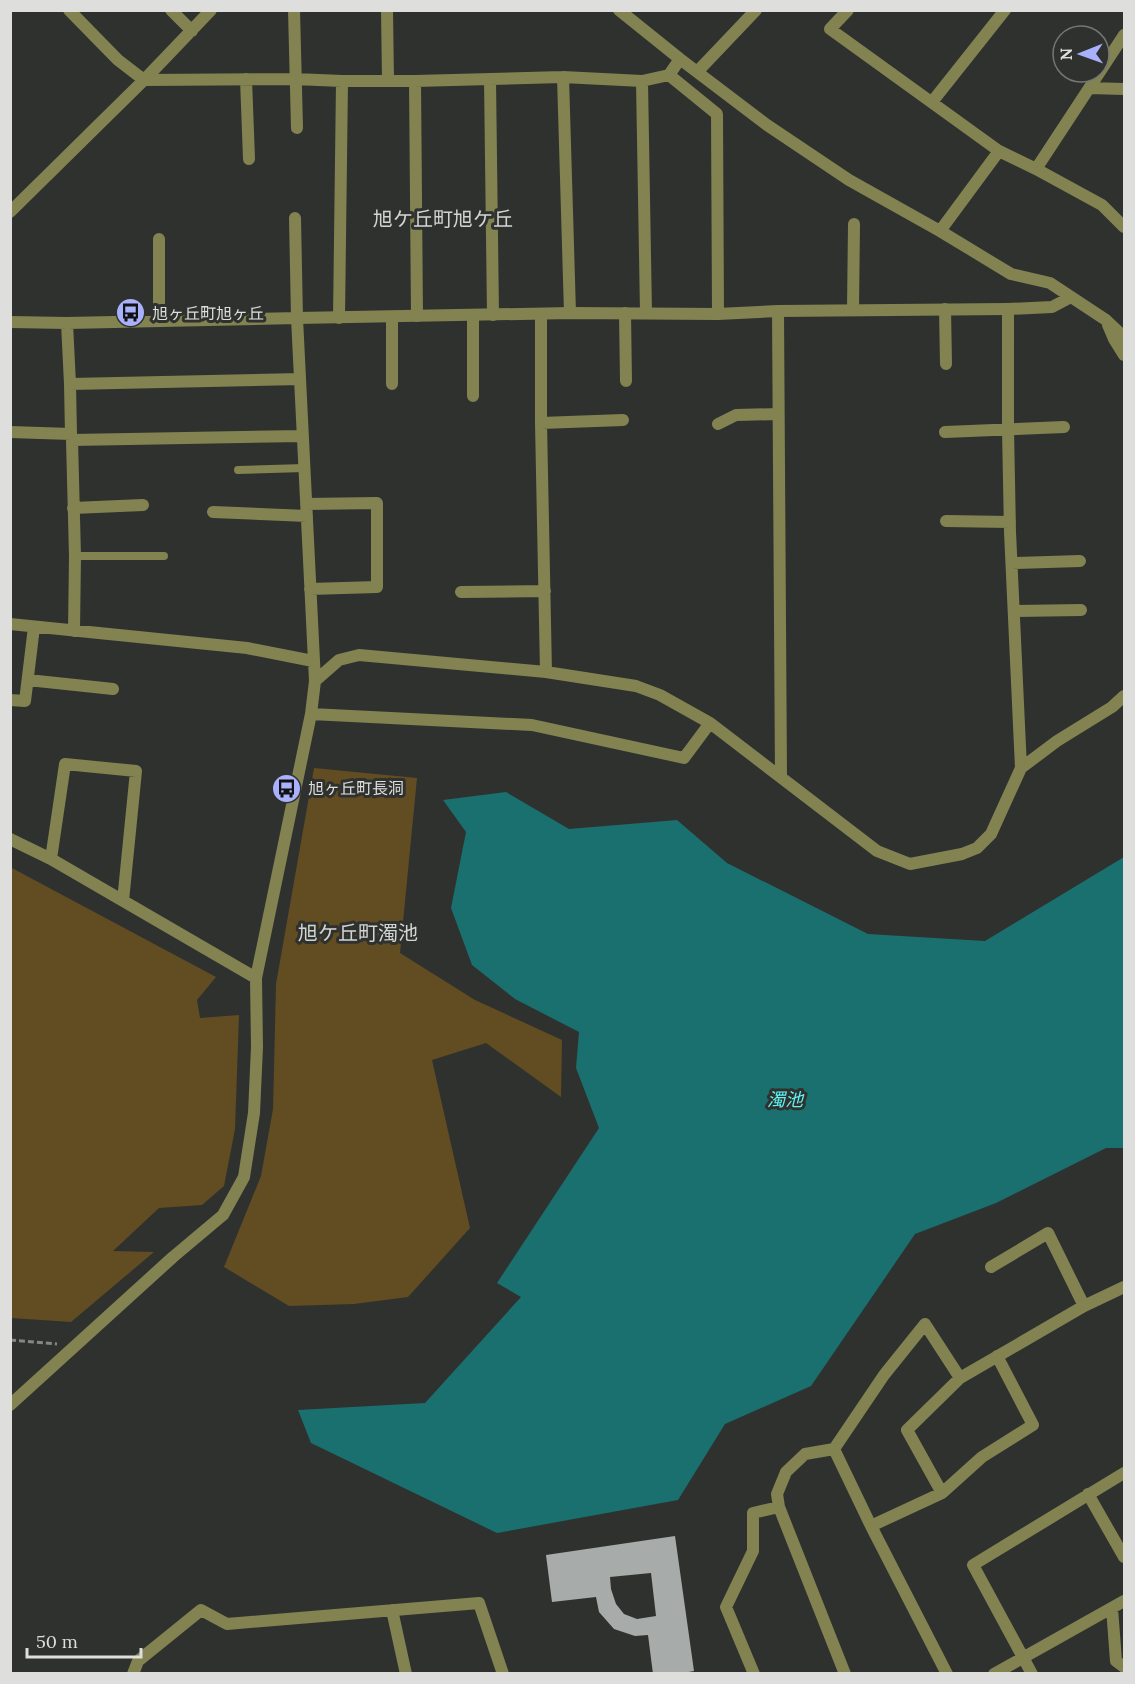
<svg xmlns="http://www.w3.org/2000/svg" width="1135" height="1684" font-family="Lora,'Noto Sans JP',serif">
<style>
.green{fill:#624c22}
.water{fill:#1a6f6f}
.building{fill:#a7aba9;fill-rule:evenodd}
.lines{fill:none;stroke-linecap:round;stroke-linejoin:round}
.path{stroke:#848684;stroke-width:3;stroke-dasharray:6 3;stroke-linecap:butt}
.service{stroke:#828351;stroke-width:8}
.minor{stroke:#828351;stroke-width:12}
.tertiary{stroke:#828351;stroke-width:12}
.labels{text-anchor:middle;stroke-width:6;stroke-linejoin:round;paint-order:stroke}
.poi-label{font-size:16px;fill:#dedfdd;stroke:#2f312f;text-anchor:start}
.water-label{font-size:18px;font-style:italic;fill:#5cf3f1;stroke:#2f312f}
.quarter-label{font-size:20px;fill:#d1d4d0;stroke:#2f312f}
</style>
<rect width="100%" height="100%" fill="#2f312f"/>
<!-- green -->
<path class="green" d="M314,768L417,778L400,953L475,1000L562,1040L561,1097L486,1043L432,1060L470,1228L408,1297L354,1304L289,1306L224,1267L261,1176L273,1109L276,984Z
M10,867L216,977L197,1000L200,1018L239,1015L235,1129L224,1186L202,1205L159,1208L113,1251L154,1252L71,1322L11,1318Z"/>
<!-- water -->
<path class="water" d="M506,792L569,829L677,820L727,863L868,934L985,941L1124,857V1148H1106L996,1203L915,1234L811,1386L725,1424L678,1500L497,1533L311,1443L298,1410L425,1403L521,1297L497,1283L599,1128L576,1068L579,1032L515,999L472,965L451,908L466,832L443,800Z"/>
<!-- building -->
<path class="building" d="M675,1536L694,1671L678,1674H653L648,1635L635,1636L614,1629L599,1612L596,1597L552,1602L546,1555ZM651,1573L656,1616L637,1619L624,1614L616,1604L611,1589L610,1577Z"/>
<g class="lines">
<!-- path -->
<path class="path" d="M10,1340L57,1344"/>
<!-- service -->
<path class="service" d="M238,470L304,468
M75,556H164"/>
<!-- minor -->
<path class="minor" d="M69,10L118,60L144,80L295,79L342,81
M171,10L192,31
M294,10L297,128
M387,10L388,81
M619,10L680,59L767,125L849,180L940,231L1011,274L1050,283L1106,320L1124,337
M848,10L830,29L999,151L1036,169L1102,205L1124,227
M697,72L756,10
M669,75L717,114L718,314
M563,77L570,313
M246,79L249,159
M490,79L493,315
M415,81L417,316
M642,81L646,313
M1089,88L1124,89
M932,102L1005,10
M1036,169L1124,35
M10,212L144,80L211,10
M940,231L999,151
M945,309L946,364
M853,310L854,224
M778,311L781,777
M625,313L626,381
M473,315V396
M541,315V423L546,672
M392,317V384
M339,318L342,81H415L563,77L642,81L669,75L680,59
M159,321V239
M10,322L67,323L297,318
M67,323L70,384L71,434L72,440L75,556L74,631
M1108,325L1114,339L1124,355
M70,384L300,379
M541,423L623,420
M718,424L736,415L778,414
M10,432L71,434
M945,432L1064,427
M72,440L303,436
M306,504L377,503V587L310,589
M73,508L143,505
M213,512L307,516
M946,521L1010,522
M1012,563L1080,561
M461,592L545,591
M1014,611L1081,610
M10,624L247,648L313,661
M28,680L113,689
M315,681L339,660L359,655L546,672L636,686L660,695L710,723L877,851L910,864L962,854L977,848L991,834L1021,768L1010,532L1008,429V309L1052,307L1071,297
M10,700L25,701L34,627
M311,714L532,725L684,758L710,723
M1021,768L1057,741L1112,707L1124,696
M10,839L51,859L256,978
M51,859L65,764L136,771L123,901
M991,1267L1048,1233L1084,1306
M10,1405L173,1257L223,1215L244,1177L254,1113L257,1047L256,978L311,714L315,681L297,318L295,218
M834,1449L871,1526L947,1674
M942,1493L907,1430L960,1378L1084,1306L1124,1287
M1088,1494L1124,1557
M779,1507L777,1494L786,1472L805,1454L834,1449L884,1375L925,1324L960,1378
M871,1526L942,1493L982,1457L1033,1425L997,1356
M1112,1608L1116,1661L1124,1667
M392,1610L406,1674
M133,1674L138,1661L201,1610L227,1624L479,1603L503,1674
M754,1674L726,1607L753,1551V1513L779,1507L845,1674
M994,1674L1124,1601
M1032,1674L973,1565L1124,1473"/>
<!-- tertiary -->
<path class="tertiary" d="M297,318L570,313L718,314L778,311L1008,309"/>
</g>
<!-- icons -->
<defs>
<symbol id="bus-disc" viewBox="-11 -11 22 22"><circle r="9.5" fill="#a9b0fc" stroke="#2f312f"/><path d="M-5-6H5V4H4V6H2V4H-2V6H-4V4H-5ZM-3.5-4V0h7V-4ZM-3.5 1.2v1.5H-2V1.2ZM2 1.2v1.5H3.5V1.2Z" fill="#111"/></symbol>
</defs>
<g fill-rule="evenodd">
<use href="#bus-disc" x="114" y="296" width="33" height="33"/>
<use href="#bus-disc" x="270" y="772" width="33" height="33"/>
</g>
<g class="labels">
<!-- poi labels -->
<g class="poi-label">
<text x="152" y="319">旭ヶ丘町旭ヶ丘</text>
<text x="308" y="794">旭ヶ丘町長洞</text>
</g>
<!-- water labels -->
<g class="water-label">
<text x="785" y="1106">濁池</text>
</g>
<!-- quarter labels -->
<g class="quarter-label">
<text x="443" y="226">旭ケ丘町旭ケ丘</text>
<text x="358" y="940">旭ケ丘町濁池</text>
</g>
</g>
<!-- border -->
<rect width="1135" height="1684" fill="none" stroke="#dedfdd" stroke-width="24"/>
<!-- north arrow -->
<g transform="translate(1081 54) rotate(269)"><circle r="28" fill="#2f312f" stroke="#757775" stroke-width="1.5"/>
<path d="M0-4.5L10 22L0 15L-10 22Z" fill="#a9b0fc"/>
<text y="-9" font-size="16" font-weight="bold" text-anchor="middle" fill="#dedfdd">N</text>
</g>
<!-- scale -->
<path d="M27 1648v9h114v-9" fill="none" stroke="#dedfdd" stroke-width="3"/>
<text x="36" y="1648" font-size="18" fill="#dedfdd" stroke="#2f312f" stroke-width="4.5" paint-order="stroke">50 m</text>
</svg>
